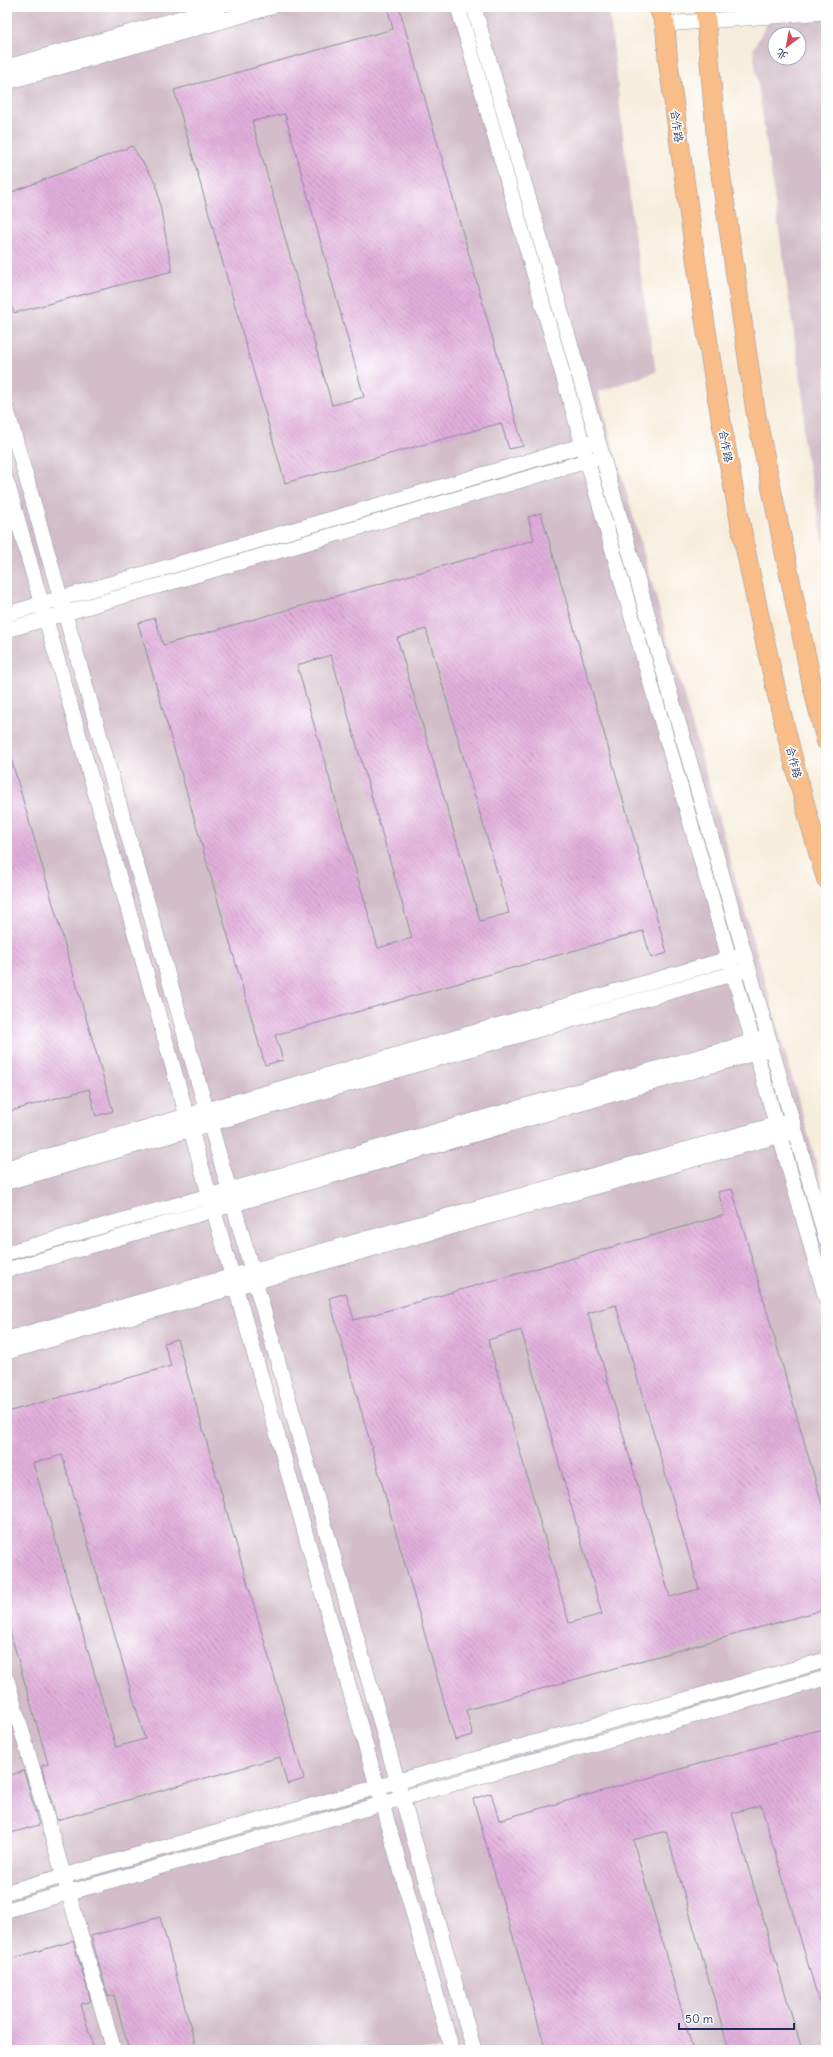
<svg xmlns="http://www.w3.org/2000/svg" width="833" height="2057" font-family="Delius,'LXGW WenKai TC',sans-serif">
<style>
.industrial{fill:#d2bdc8;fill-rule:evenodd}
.building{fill:url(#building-back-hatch);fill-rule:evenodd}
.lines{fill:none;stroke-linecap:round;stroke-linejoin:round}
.minor-casing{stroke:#898e9d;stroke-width:16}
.major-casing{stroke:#898e9d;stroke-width:20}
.minor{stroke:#fff;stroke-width:15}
.major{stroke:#f8bd89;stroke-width:19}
.labels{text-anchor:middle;stroke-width:3.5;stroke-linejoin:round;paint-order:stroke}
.street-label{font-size:11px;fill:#1b2f5e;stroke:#fff}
</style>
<defs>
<pattern id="building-back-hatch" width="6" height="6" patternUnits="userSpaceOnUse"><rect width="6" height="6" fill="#e2afdc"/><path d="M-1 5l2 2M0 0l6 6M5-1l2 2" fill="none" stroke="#b68fb6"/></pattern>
</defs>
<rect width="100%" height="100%" fill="#fff"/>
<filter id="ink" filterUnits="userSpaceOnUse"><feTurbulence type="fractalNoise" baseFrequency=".025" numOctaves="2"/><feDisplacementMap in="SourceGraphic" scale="8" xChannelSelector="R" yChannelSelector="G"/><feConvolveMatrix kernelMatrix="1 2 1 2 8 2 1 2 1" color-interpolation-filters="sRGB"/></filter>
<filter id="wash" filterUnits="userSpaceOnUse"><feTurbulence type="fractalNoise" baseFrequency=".012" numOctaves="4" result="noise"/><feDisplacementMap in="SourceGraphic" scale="16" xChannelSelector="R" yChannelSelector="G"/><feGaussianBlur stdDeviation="0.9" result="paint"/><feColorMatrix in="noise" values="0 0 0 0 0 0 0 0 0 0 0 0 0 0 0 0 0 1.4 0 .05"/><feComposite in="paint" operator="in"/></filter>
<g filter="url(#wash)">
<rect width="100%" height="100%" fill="#f7eddc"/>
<!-- industrial -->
<path class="industrial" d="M7,7H609L633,226L656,372L598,392L826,1197V2050H7Z
M826,17V555L803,439L804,404L753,50L768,21ZM775,34H799V58H775Z"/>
<g id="blocks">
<!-- building -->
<path class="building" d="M387,7H399L523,446L509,449L501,423L285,483L174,90L393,29ZM285,114L364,397L332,405L252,121Z
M132,146L156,183L172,271L14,313L7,295V194Z
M541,513L667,953L651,958L643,931L275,1035L283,1060L265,1065L138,623L155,618L163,645L534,540L528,517ZM426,629L509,913L480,921L397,638ZM331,655L412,938L378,948L297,665Z
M10,755L113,1111L96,1116L89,1089L7,1112V756Z
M732,1189L826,1518V1609L466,1710L473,1735L455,1740L329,1298L346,1293L354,1320L725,1215L718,1192ZM616,1305L699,1589L670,1597L588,1313ZM521,1330L602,1614L569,1623L488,1340Z
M177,1339L304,1779L287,1784L280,1757L57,1820L41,1766L48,1764L7,1621V1412L171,1366L164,1343ZM62,1455L145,1739L116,1747L33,1463Z
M826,1728V2014L823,2015L761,1805L732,1813L802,2050H729L666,1831L633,1840L693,2050H546L473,1799L491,1793L499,1820Z
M24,1771L39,1825L7,1834V1776Z
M160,1917L197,2050H129L114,1995L108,1997L91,1936Z
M73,1941L91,2001L81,2004L94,2050H7V1960Z"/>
</g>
</g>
<g filter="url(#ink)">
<use href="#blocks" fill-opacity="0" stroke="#898e9d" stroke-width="1"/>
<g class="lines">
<defs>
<path id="minor" d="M458,7L826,1298
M474,7L826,1239
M665,24L826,12
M7,67L220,7
M7,82L271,7
M7,410L474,2050
M7,482L452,2050
M7,614L591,443
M7,630L597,458
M7,1168L738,956
M7,1182L742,971
M7,1253L762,1039
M7,1270L765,1050
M7,1339L785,1122
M7,1352L235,1287L788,1133
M7,1680L114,2050
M7,1892L826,1660
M7,1910L826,1678"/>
<path id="major" d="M658,7L665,24L668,61C684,173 698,286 717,397C745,559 779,721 826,879
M705,7L717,149L756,414L811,680L826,741"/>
</defs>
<!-- minor casing -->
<use href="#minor" class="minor-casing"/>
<!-- major casing -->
<use href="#major" class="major-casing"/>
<!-- minor -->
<use href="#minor" class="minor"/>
<!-- major -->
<use href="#major" class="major"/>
</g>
</g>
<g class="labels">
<!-- street labels -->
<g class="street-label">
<text transform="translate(677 126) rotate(82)" y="4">合作路</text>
<text transform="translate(726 446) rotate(79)" y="4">合作路</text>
<text transform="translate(794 762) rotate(76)" y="4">合作路</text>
</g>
</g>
<!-- margin -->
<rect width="833" height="2057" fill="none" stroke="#fff" stroke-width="24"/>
<!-- north arrow -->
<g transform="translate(787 46) rotate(212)"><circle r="19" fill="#ffffff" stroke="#a4acbf"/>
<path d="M0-3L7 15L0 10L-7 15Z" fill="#d1495b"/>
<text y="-6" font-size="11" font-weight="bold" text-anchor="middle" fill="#1b2f5e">北</text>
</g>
<!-- scale -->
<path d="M679 2023v6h115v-6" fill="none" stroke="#1b2f5e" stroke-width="2"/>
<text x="685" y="2023" font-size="12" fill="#1b2f5e" stroke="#ffffff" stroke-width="3" paint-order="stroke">50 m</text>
</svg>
